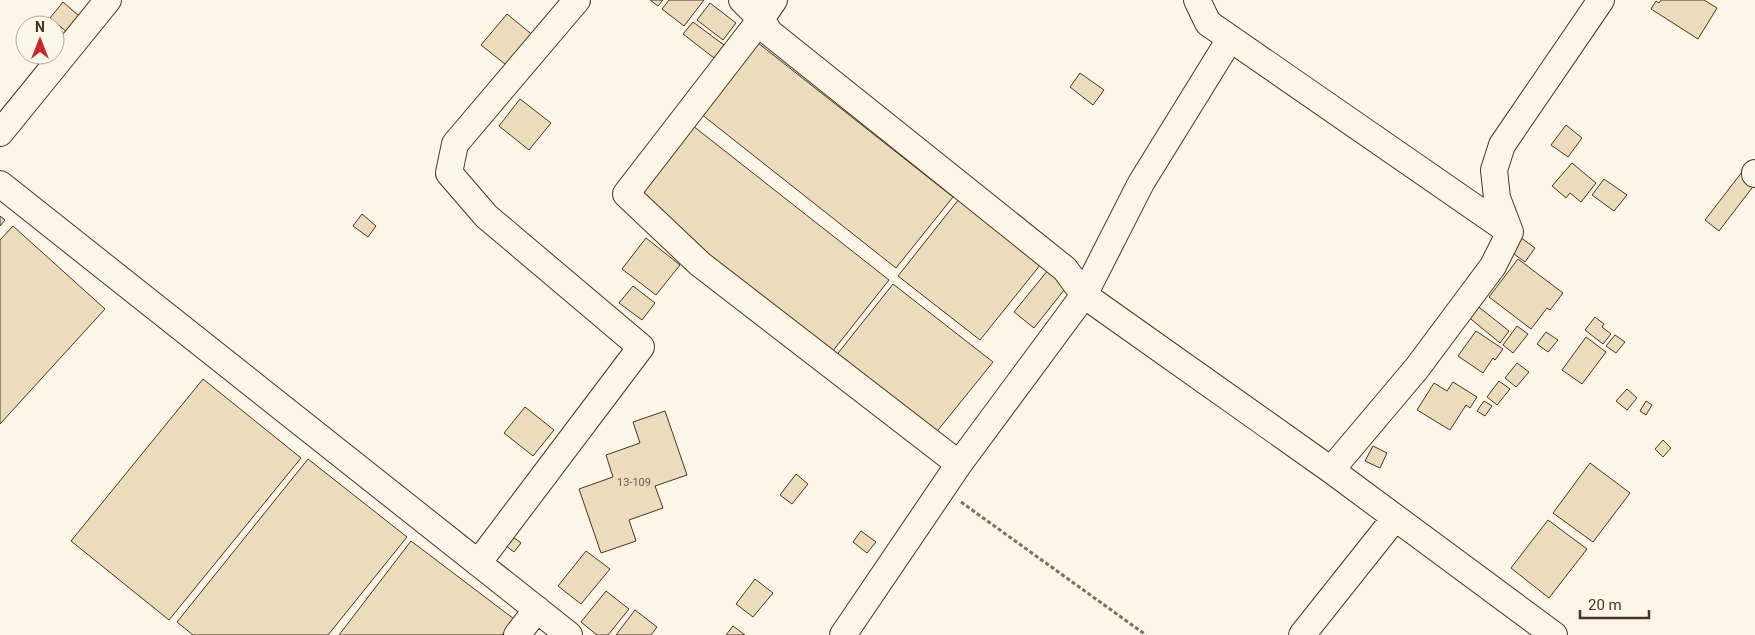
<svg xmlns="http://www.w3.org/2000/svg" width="1755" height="635" font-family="Roboto,sans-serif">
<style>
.building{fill:#ecdcbc;stroke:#4a3520}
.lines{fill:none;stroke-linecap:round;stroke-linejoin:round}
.minor-casing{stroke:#4a3520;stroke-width:28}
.path{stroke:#7f6f5c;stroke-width:3;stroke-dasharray:4 2.5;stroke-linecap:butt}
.minor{stroke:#fbf6e9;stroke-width:26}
.labels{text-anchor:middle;stroke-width:4;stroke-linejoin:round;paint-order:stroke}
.number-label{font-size:11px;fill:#725f47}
</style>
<rect width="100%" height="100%" fill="#fbf6e9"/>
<!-- building -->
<path class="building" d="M650,0H663L658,6Z
M669,0H704L684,26L662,9Z
M1661,0H1704L1717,8L1698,39L1651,9L1656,1L1659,3Z
M63,2L86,22L73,37L50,18Z
M710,3L736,23L723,40L697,20Z
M507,14L535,37L510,68L481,45Z
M693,22L724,45L714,58L683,34Z
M753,39L953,197L896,268L696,110Z
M1080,73L1104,90L1093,105L1070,87Z
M520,99L551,123L529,150L499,126Z
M688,122L889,280L832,352L631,194Z
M1566,125L1582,138L1568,157L1551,145Z
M1572,163L1596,183L1581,202L1570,193L1566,198L1552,186Z
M1742,172L1755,184L1719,231L1705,220Z
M1604,179L1627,195L1614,211L1592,195Z
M959,199L1041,264L980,340L898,276Z
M362,214L376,226L368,237L353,226Z
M0,216L5,220L0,226Z
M13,226L105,309L0,424V240Z
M1520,237L1535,248L1525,262L1510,251Z
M646,238L680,265L656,295L622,269Z
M1518,259L1563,293L1550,310L1547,308L1531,329L1489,297Z
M1048,270L1068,285L1034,328L1014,312Z
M893,284L993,362L934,435L835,357Z
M633,286L655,303L642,320L619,303Z
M1475,304L1509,331L1500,343L1466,315Z
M1595,317L1604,324L1602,327L1611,334L1603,344L1585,330Z
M1517,326L1528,334L1513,353L1503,345Z
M1476,331L1503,349L1495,360L1493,358L1483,373L1458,356Z
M1546,332L1558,340L1548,352L1537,344Z
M1615,335L1625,342L1616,353L1606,346Z
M1586,337L1606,352L1582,384L1562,370Z
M1517,363L1529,372L1516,387L1505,378Z
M203,379L301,458L169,620L71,541Z
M1499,381L1510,389L1497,405L1487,397Z
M1453,382L1477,397L1470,408L1466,405L1450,430L1417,410L1434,383L1447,391Z
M1627,389L1637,398L1627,410L1616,401Z
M1484,401L1492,406L1485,416L1477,411Z
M1646,401L1652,405L1646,415L1640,411Z
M525,407L554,430L533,456L504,433Z
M665,411L687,475L655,486L663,508L629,520L636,541L601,553L579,489L613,477L606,455L640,443L633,422Z
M1663,440L1671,448L1663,457L1655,449Z
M1373,446L1387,453L1380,468L1365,461Z
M308,459L407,537L328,635H193L177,622Z
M1590,463L1630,493L1593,542L1553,513Z
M796,474L808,484L792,504L780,495Z
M1548,520L1587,549L1549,598L1511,568Z
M861,531L876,542L867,553L853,542Z
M508,533L521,543L514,552L501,542Z
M411,541L514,619L502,635H339Z
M586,551L610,569L581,604L558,586Z
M755,579L773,593L753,617L736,604Z
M606,591L629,609L608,635H597L581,622Z
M635,610L657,627L651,635H616Z
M733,626L745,635H726Z"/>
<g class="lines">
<defs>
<path id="minor" d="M742,0L761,19L774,0
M1197,0L1208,23L1510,232
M0,133L108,0
M1755,174V173
M0,184L569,635
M959,464L700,264L626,194L761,19L770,33L1065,269L1084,295L1141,183L1230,39
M1331,470L1417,368L1493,266L1510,232L1497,198L1494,170L1502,145L1601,0
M478,563L641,347L486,216L449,173L455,144L577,0
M517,635L537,609
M843,635L959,464L1084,295L1331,470L1554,635
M1302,635L1395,518"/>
</defs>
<!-- minor casing -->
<use href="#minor" class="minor-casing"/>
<!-- path -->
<path class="path" d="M961,502L1146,635"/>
<!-- minor -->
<use href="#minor" class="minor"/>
</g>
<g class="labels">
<!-- number labels -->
<g class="number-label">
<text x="634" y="486">13-109</text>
</g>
</g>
<!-- north arrow -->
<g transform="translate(40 40)"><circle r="24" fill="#fbf6e9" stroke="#b4a999"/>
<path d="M0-4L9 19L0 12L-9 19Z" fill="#c62828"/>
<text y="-8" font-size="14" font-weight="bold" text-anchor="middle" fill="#4a3520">N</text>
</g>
<!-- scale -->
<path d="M1580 610v8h69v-8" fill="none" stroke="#4a3520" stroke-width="2.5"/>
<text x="1588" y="610" font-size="15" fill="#4a3520" stroke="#fbf6e9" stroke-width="4" paint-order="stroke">20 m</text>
</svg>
